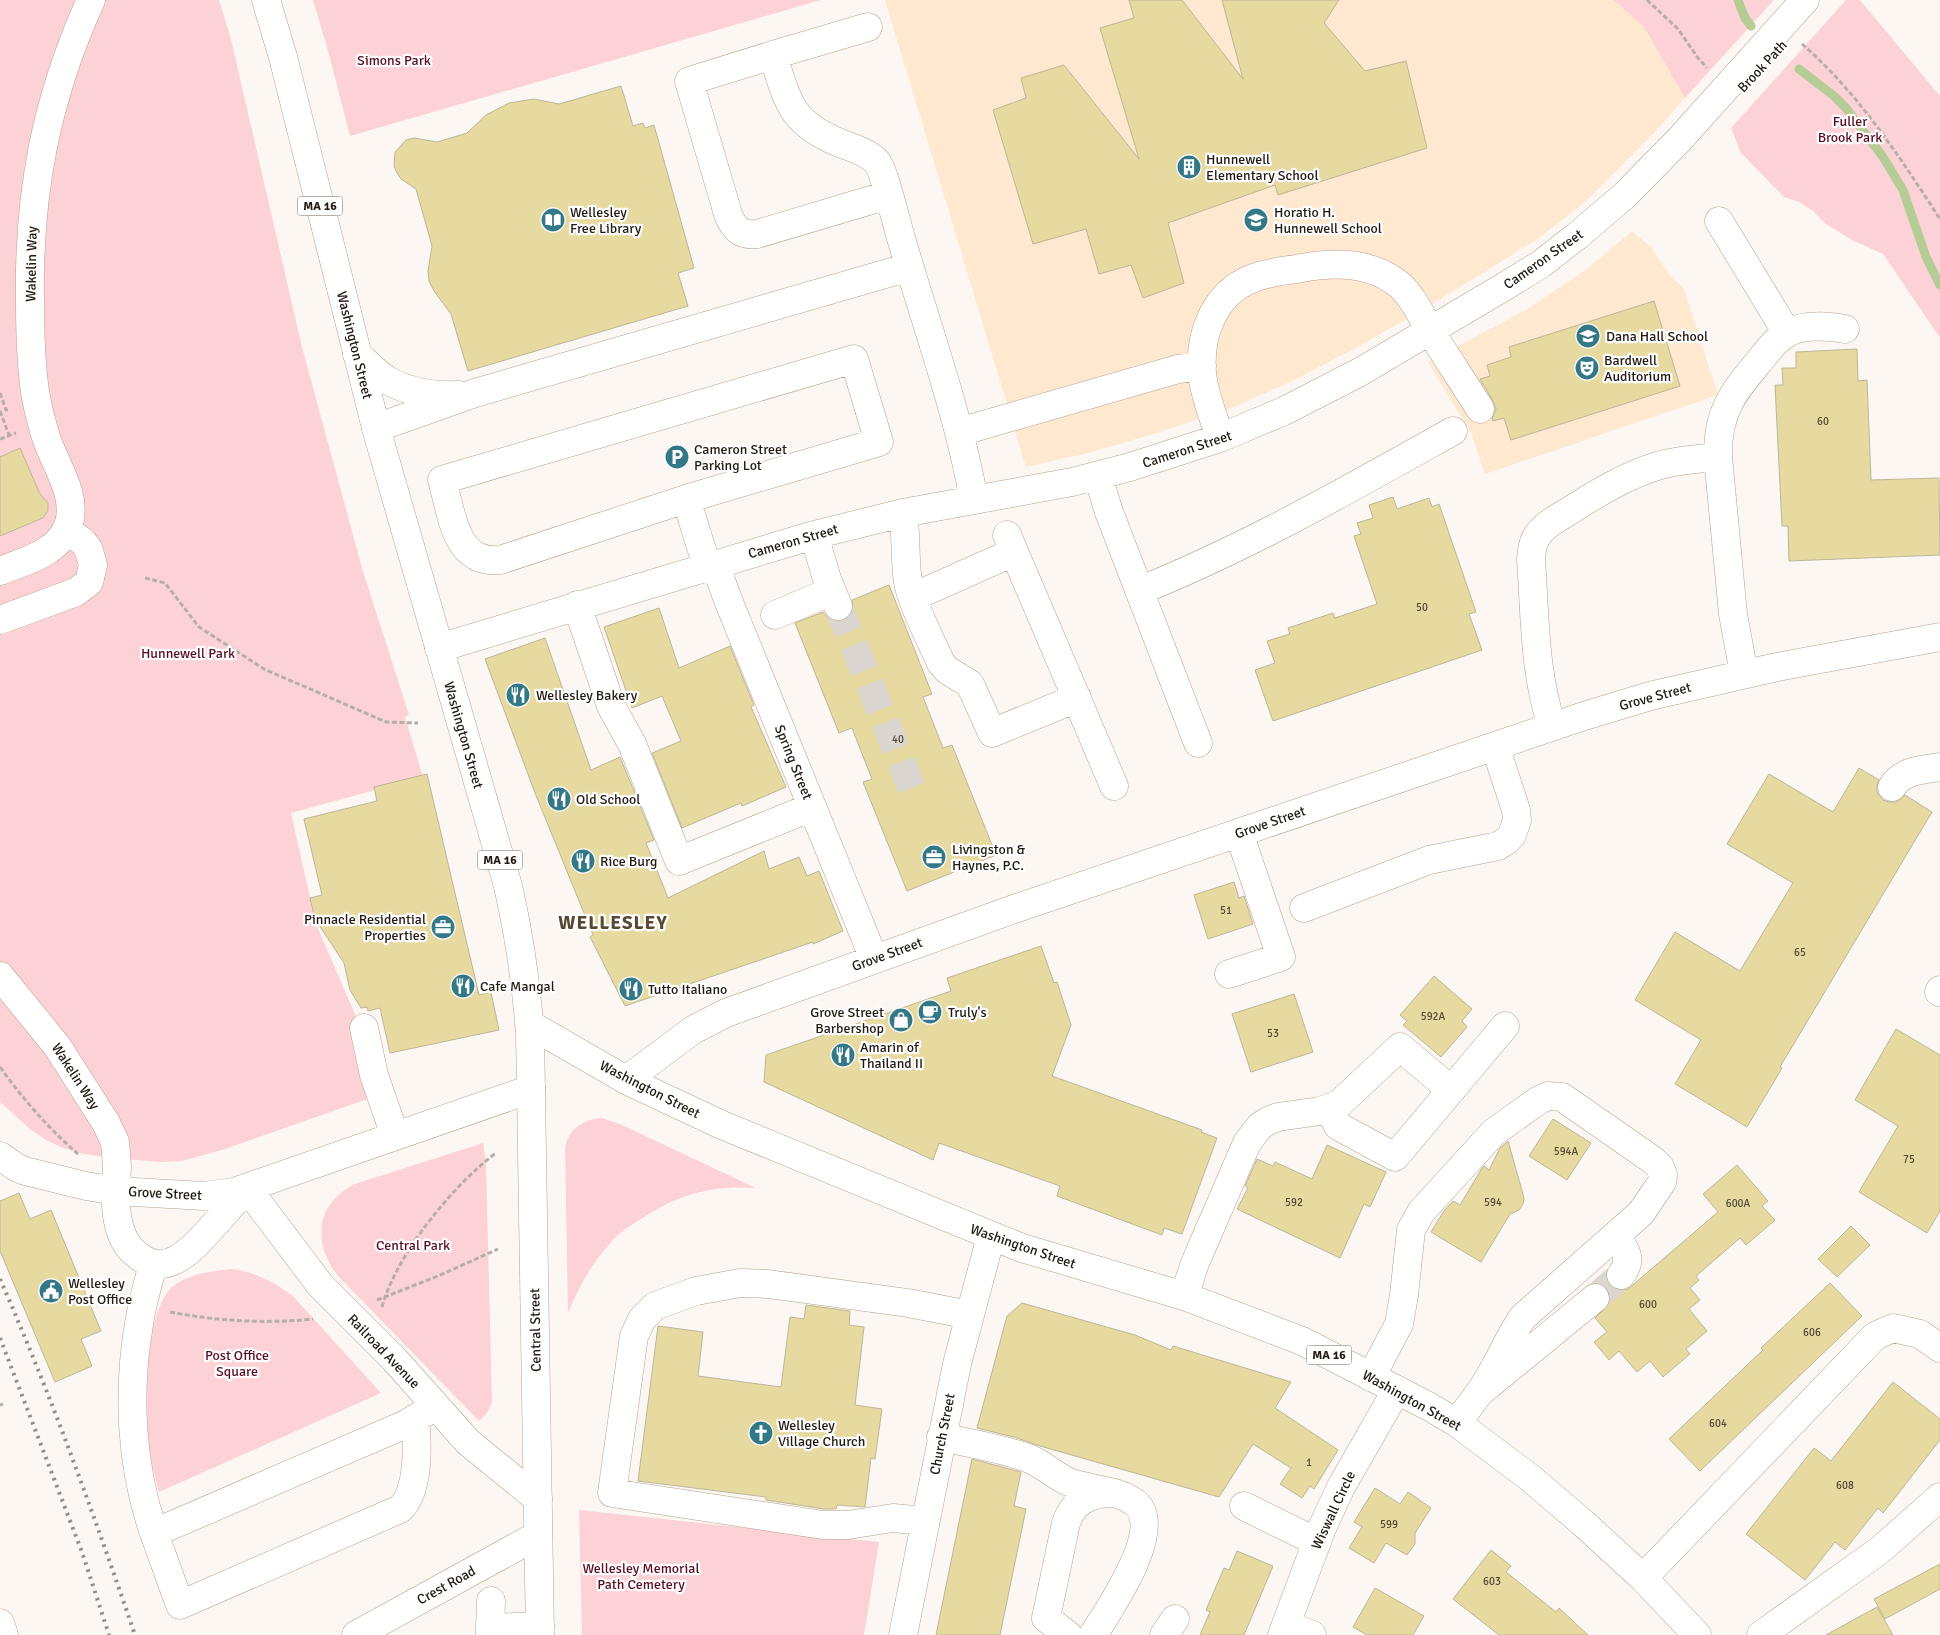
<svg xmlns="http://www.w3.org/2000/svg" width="1940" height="1635" font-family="Signika,sans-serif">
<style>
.built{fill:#ffe8d0}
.green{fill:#fdd2d7}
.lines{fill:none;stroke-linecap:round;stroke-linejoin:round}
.stream{stroke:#b6cc97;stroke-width:9}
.building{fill:#e6daa0;stroke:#bcb699}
.minor-tunnel{stroke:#dbd6d0;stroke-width:28;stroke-dasharray:28 14;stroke-linecap:butt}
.minor-casing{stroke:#b7a18b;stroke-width:29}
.major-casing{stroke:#b7a18b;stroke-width:29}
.path{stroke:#b5afa9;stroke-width:3;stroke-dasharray:5 2.5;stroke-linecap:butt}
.minor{stroke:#fff;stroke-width:28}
.major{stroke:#fff;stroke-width:28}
.rail{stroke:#948e87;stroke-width:4;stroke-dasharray:2.5 5;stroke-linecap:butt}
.labels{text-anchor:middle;stroke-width:4.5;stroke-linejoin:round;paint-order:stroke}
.number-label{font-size:11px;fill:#534a35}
.shield{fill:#fff;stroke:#645f58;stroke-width:1}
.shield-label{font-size:12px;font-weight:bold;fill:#221a11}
.park-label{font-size:14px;fill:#590e22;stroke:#fff}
.street-label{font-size:14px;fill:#221a11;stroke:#fff}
.poi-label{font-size:14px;fill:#221a11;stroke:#fff;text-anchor:start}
.district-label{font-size:19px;font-weight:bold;letter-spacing:1px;fill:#5a4834;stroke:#fff}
</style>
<rect width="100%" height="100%" fill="#fcf7f2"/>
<!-- built -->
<path class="built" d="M885,0H1613L1644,27L1685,98L1654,133L1585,202L1539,238L1431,305L1354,349L1290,382L1232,408L1160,432L1088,453L1026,467Z
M1632,231L1650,246L1669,274L1684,289L1718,395L1485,474L1471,433L1428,362L1526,310L1587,269Z"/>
<!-- green -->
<path class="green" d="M0,0H219L231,39L302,347L362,568L409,715L405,717L423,777L291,813L316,924L358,1021L376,1096L225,1149L182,1161L161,1162L114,1158L84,1154L63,1148L46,1140L30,1129L0,1102Z
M313,0H821L350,136L328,51Z
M1613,0H1774L1685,98L1644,27Z
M1846,0H1860L1940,96V338L1883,254L1852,240L1826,224L1813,211L1799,202L1784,197L1741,153L1731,128Z
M602,1118L622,1125L756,1188C711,1185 679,1194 641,1219C632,1225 621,1231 614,1239C593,1261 579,1286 568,1313L565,1148C568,1129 584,1119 602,1118Z
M483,1143L486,1164L492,1401C490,1410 486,1415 479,1421L338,1276C312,1243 315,1204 355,1184Z
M232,1269C256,1272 274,1282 293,1296L381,1393L159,1492C155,1477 151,1463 149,1447C144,1410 144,1315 171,1288C186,1274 213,1271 232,1269Z
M579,1510L879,1542L864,1635H582Z"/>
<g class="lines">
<!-- stream -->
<path class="stream" d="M1738,0L1745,18L1751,26
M1799,69L1834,96L1846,108L1883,157L1903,190L1926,257L1940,285"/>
</g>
<!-- building -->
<path class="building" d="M1129,0H1182L1243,79L1222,0H1339L1324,23L1365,71L1406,61L1427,148L1278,195L1275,185L1168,223L1184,283L1143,298L1131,265L1099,274L1086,229L1033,244L993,110L1026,98L1021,78L1064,65L1139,159L1100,28L1134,18Z
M621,86L633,126L643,123L645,128L654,125L694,268L678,273L688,306L468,371L451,314L434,291L429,281L428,271L432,246L416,189L401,179L397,173L394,166L395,152L406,140L414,138L437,142L467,133L486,115L509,103L534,99L559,104Z
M1654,301L1680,386L1511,440L1504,418L1493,421L1492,418L1496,409L1493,401L1480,379L1490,376L1487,365L1511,357L1509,347Z
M1857,349L1858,381L1867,380L1871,480L1939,478L1940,555L1789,561L1788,526H1782L1775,385H1783L1782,368H1796V352Z
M20,448L40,494L48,503V511L43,518L0,536V457Z
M1393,497L1397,509L1429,498L1432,507L1439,504L1476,612L1469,614L1482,650L1273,721L1255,670L1275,663L1267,641L1290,634L1288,628L1333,613L1335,618L1377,604L1354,536L1361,534L1357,523L1373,518L1369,505Z
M889,585L932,694L923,697L943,748L952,745L996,855L907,891L863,782L872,779L852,728L839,733L795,623L823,612L829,619L836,621H843L851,615L853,608L852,600Z
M659,608L679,668L730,646L754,705L751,707L786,787L742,806L741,803L682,828L652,753L681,741L662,696L632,708L604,627Z
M545,638L591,770L620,757L654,840L646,843L668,898L764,851L769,869L799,857L807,876L819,871L843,931L813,944V942L625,1006L590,937L593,935L535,793L485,659Z
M1859,768L1879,780L1877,785V792L1883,800L1889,802H1897L1905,795L1932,812L1780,1067L1782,1068L1747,1127L1675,1084L1701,1040L1635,1000L1675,932L1740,971L1793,883L1727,844L1769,774L1833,812Z
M427,774L479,995L491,992L499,1030L390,1053L380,1008L368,1011L367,1007L361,1008L350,990L344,963L315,919L310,898L322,895L304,819L377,801L374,787Z
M1234,882L1239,898L1244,896L1253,924L1208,939L1194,895Z
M1041,946L1054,983L1057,982L1071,1025L1052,1076L1202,1130L1201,1132L1217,1138L1182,1234L1164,1228L1162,1235L1057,1196L1060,1186L939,1143L933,1160L764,1082L766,1055L951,991L947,978Z
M1434,976L1472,1009L1462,1021L1467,1027L1441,1057L1403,1025L1407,1021L1400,1015Z
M1294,994L1313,1052L1251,1072L1232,1014Z
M1896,1029L1940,1055V1211L1927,1233L1859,1192L1898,1126L1855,1100Z
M1553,1119L1591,1143L1567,1180L1529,1156Z
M1508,1141L1524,1198L1523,1204L1519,1210L1510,1214L1481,1262L1431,1232L1444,1211L1453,1201L1460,1205L1482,1168L1484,1166L1489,1170L1500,1148Z
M1327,1145L1386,1172L1370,1207L1364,1204L1340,1258L1237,1209L1248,1188L1245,1186L1257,1159L1273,1166L1275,1162L1312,1179Z
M1737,1165L1768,1201L1762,1206L1775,1220L1746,1245L1740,1238L1696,1276L1699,1280L1690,1288L1700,1300L1689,1309L1707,1331L1686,1349L1690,1354L1663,1377L1650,1361L1637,1372L1619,1351L1609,1360L1594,1342L1607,1332L1595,1318L1609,1304L1610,1296L1607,1288L1598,1283L1606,1277L1607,1282L1613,1288L1620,1291L1628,1289L1718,1212L1703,1194Z
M19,1193L30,1219L51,1210L101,1331L81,1339L92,1366L55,1382L0,1251V1201Z
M1851,1226L1870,1245L1837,1277L1818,1259Z
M1830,1283L1862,1316L1700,1471L1669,1439L1763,1350L1761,1348Z
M1022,1303L1135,1335L1171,1350L1173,1346L1291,1382L1275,1408L1338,1450L1314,1489L1310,1486L1302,1498L1280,1484L1291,1468L1253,1444L1219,1497L1040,1446L1014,1437L977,1428L1007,1316Z
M806,1305L850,1311L849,1325L864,1327L855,1405L882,1409L875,1459L871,1458L865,1507L837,1505L836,1509H824L766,1500V1497L638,1481L658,1326L703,1332L698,1376L781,1387L790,1317L804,1319Z
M1893,1382L1940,1419V1440L1883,1513L1878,1508L1845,1550L1835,1542L1805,1580L1746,1534L1814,1448L1831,1461Z
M972,1459L1021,1472L1014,1506L1026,1509L1000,1635H936Z
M1375,1488L1400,1504L1408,1492L1431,1508L1415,1533V1544L1407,1555L1386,1543L1374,1563L1349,1548L1362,1527L1354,1522Z
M1491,1550L1511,1566L1506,1572L1556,1612L1559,1608L1588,1635H1499L1453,1599Z
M1237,1551L1273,1566L1244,1635H1200L1210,1612L1206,1610L1224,1568L1229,1570Z
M1940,1564V1589L1885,1619L1874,1599Z
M1375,1588L1424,1616L1413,1635H1367L1353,1627Z
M1877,1607L1893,1635H1826Z"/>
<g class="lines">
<!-- minor-tunnel -->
<path class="minor-tunnel" d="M838,606L915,796
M1595,1298L1621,1275"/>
<defs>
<path id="minor" d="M773,55L868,27
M888,195L757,234C741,236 734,229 728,214L689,81L773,55C788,103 791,123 840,143C853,148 868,152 877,162C885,173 896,222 901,238C926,325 958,411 974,500
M1719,221L1787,333
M357,354C367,363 376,373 387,380C408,392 435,396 459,395
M854,359L879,442L686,499L500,560C454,564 452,513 442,480Z
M376,428L475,393L909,267
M959,432L1178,369L1202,366
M1220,438C1214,417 1204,395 1202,373C1199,335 1214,294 1251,279C1266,272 1286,271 1302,268C1334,262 1370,262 1397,283C1412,294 1421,316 1431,332C1447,358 1464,383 1480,409
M1718,457C1717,411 1733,393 1761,359C1769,349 1777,338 1789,332C1806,324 1827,326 1845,329
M1098,476L1109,512L1198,743
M686,499L707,566
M903,513C907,537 904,565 909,587C916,613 930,638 941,663L947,670L970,684L992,733L1077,698
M814,535L827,579L838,606
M1007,535L1114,786
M715,564L728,600L874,959
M0,571C25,561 60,553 69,523C77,495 56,466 47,440C42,425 38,409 35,392C31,363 30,332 30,302C28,193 46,99 91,0
M1139,591C1248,547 1351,488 1453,431
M913,597L1014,552
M577,605L611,706L632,744L679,861L812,807
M775,615L832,591
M0,620L76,592L89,582L93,565L88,548L82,541L66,530
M439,648L814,535L903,513L1072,482L1130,467L1220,438L1284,411L1360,372L1507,285L1541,264L1577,236L1625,195L1679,140L1805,0
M1552,726C1534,672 1535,615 1531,559C1532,548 1533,539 1541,531C1548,523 1557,518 1566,513C1594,495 1625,476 1657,466C1677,460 1697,459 1718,457L1733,614L1744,674
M1892,787C1903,770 1921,770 1940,767
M1304,908L1429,860L1498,846L1506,841L1512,835L1517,820L1516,810L1495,746
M1229,974L1281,957L1239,833
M0,976L57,1046L106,1123L115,1142L117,1165L116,1191L86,1186L25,1171L16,1167L0,1156
M1939,992L1940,990
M364,1028L374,1075L395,1136
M626,1080L693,1030L726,1013L1014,909L1584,716L1650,696L1777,667L1940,637
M1329,1109L1338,1126L1395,1157L1505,1026
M247,1188C236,1200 225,1213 214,1225C194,1247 167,1281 136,1254C118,1240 115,1212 116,1191L204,1196L234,1192L531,1089
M247,1188L321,1286L395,1360L468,1442L538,1499
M1616,1236C1626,1250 1633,1260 1621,1275
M153,1264C148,1284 142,1303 139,1324C127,1393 131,1467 154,1533
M1184,1296L1195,1263L1247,1143L1260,1126L1268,1121L1278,1117L1320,1111L1339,1104L1400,1047L1451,1090
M1371,1377L1399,1324L1404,1295L1411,1230L1421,1212L1494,1132L1539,1100L1548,1096L1562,1097L1654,1161L1660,1167L1663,1175L1662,1182L1641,1213L1523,1317C1506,1341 1497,1369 1479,1393
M415,1419C418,1444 419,1492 400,1509L180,1605L154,1533L406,1424L436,1406
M1457,1423L1479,1393L1595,1298
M941,1437C968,1443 1006,1449 1030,1459C1044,1465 1055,1476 1069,1482C1090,1490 1116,1489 1134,1502C1167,1527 1108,1611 1093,1635
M1244,1506L1317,1542
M925,1521L893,1518L848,1525H823L612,1493L634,1336L642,1319L655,1306L696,1291L740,1283L768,1284L908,1303L970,1315
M1643,1578L1875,1336L1893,1328L1920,1334L1940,1348
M0,1623L4,1635
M1286,1624L1312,1635
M490,1628L491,1601
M356,1635L538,1535
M490,1635V1628L540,1626
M903,1635L957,1364L991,1236
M1068,1635L1046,1618L1066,1523C1073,1502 1088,1494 1110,1493
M1164,1635L1175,1619
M1282,1635L1322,1528L1341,1487L1396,1391
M1761,1635L1880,1550L1940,1497"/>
<path id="major" d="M266,0L283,57L376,428L508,886C519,934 526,983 530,1032L540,1635
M529,1024L626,1080L722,1125L1022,1248L1184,1296L1302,1341L1428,1406L1457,1423L1529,1477L1583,1523L1643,1578L1697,1635"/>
</defs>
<!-- minor casing -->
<use href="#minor" class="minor-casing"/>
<!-- major casing -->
<use href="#major" class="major-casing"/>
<!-- path -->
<path class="path" d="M1647,0L1678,29L1698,58L1707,68
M1802,44C1859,94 1899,156 1940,219
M0,393L6,410L10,408
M0,411L9,435
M0,439L16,433
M145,578L165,583L199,627L264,669L386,722L418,723
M0,1067C23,1099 48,1128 78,1154
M377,1300L438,1276L498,1249
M382,1307C396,1255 453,1185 496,1153
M170,1312C217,1321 265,1324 313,1319
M0,1405L3,1404"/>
<!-- minor -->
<use href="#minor" class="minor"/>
<!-- major -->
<use href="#major" class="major"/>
<!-- rail -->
<path class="rail" d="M0,1279C51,1395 94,1515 135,1635
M0,1338L82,1552L109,1635"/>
</g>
<!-- icons -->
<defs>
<symbol id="building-disc" viewBox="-11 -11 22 22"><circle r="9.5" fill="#337886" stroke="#fff"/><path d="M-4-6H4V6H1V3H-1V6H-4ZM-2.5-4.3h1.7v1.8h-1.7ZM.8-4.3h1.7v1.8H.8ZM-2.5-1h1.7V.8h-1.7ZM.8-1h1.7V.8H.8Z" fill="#fff"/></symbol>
<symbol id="library-disc" viewBox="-11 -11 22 22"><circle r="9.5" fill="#337886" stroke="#fff"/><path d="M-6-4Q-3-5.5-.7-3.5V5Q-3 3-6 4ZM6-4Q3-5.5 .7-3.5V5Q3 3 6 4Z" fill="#fff"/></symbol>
<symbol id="school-disc" viewBox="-11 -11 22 22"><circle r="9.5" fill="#337886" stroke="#fff"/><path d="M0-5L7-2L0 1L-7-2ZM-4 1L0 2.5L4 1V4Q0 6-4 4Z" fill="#fff"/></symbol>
<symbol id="theatre-disc" viewBox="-11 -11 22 22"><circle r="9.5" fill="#337886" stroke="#fff"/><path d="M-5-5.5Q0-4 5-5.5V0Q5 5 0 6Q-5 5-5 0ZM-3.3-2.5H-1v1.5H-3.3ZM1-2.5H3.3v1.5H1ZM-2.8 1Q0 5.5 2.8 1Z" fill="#fff"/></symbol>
<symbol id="parking-disc" viewBox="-11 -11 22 22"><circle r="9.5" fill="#337886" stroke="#fff"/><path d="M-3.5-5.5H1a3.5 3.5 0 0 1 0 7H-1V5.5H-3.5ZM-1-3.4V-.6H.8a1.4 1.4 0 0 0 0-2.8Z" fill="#fff"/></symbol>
<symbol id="restaurant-disc" viewBox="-11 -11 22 22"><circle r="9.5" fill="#337886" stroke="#fff"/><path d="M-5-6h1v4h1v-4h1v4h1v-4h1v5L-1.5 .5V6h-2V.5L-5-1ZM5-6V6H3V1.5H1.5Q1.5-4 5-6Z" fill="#fff"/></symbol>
<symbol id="office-disc" viewBox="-11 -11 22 22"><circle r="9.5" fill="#337886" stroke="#fff"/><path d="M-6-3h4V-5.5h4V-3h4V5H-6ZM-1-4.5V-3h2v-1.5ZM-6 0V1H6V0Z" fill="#fff"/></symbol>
<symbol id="cafe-disc" viewBox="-11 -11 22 22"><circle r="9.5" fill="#337886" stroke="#fff"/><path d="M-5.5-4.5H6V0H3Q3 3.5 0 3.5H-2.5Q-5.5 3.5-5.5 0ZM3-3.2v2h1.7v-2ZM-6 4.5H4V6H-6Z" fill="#fff"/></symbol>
<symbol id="shop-disc" viewBox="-11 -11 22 22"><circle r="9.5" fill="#337886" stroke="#fff"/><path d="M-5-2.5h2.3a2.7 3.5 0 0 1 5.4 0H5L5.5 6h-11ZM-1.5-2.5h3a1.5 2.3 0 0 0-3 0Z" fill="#fff"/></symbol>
<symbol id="civic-disc" viewBox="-11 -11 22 22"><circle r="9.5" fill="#337886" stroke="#fff"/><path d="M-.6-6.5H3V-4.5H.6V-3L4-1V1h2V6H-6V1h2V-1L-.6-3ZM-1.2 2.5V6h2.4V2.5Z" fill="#fff"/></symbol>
<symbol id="church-disc" viewBox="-11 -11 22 22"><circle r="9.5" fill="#337886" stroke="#fff"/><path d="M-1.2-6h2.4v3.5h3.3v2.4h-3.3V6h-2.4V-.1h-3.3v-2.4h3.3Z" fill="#fff"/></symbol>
</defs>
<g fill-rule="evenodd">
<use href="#building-disc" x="1175" y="153" width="28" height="28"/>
<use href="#library-disc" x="539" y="206" width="28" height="28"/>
<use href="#school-disc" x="1242" y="206" width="28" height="28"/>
<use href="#school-disc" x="1574" y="322" width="28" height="28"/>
<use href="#theatre-disc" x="1573" y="354" width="28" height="28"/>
<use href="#parking-disc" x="663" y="443" width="28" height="28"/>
<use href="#restaurant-disc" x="504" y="681" width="28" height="28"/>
<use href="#restaurant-disc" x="545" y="785" width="28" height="28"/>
<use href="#office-disc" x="920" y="843" width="28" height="28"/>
<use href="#restaurant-disc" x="569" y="847" width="28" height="28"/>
<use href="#office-disc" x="429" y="913" width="28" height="28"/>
<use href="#restaurant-disc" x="449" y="972" width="28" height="28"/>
<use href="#restaurant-disc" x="617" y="975" width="28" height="28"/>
<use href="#cafe-disc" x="916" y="998" width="28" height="28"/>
<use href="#shop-disc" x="887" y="1006" width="28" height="28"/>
<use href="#restaurant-disc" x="829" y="1041" width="28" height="28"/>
<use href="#civic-disc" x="37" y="1277" width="28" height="28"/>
<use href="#church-disc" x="747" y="1419" width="28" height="28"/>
</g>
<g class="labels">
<!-- number labels -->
<g class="number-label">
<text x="1823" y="425">60</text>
<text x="1422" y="611">50</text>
<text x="898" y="743">40</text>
<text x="1226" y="914">51</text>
<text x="1800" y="956">65</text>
<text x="1433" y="1020">592A</text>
<text x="1273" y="1037">53</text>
<text x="1566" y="1155">594A</text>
<text x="1909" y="1163">75</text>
<text x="1294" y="1206">592</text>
<text x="1493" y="1206">594</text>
<text x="1738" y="1207">600A</text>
<text x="1648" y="1308">600</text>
<text x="1812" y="1336">606</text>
<text x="1718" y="1427">604</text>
<text x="1309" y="1466">1</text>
<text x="1845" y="1489">608</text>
<text x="1389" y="1528">599</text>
<text x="1492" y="1585">603</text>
</g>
<!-- shield labels -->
<g class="shield">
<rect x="297.5" y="196.5" width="45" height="19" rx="4"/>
<rect x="477.5" y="850.5" width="45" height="19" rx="4"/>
<rect x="1306.5" y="1345.5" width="45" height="19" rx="4"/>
</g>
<g class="shield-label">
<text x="320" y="210">MA 16</text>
<text x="500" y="864">MA 16</text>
<text x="1329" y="1359">MA 16</text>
</g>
<!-- park labels -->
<g class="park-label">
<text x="394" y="65">Simons Park</text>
<text x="1850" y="126">Fuller<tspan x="1850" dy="16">Brook Park</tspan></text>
<text x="188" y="658">Hunnewell Park</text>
<text x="413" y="1250">Central Park</text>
<text x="237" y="1360">Post Office<tspan x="237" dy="16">Square</tspan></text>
<text x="641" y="1573">Wellesley Memorial<tspan x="641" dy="16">Path Cemetery</tspan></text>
</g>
<!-- street labels -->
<g class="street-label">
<text transform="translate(1762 66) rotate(-47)" y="5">Brook Path</text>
<text transform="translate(1543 259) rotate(-35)" y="5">Cameron Street</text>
<text transform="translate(31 264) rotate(-89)" y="5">Wakelin Way</text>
<text transform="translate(355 345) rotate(76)" y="5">Washington Street</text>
<text transform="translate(1187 449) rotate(-18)" y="5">Cameron Street</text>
<text transform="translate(793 541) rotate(-16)" y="5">Cameron Street</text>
<text transform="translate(1655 696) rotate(-15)" y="5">Grove Street</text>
<text transform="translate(464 735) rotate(74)" y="5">Washington Street</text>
<text transform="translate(794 762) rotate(68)" y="5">Spring Street</text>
<text transform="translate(1270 822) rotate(-19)" y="5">Grove Street</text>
<text transform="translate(887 954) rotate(-20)" y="5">Grove Street</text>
<text transform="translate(76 1076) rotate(57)" y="5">Wakelin Way</text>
<text transform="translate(650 1089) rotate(27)" y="5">Washington Street</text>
<text transform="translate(165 1193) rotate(3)" y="5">Grove Street</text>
<text transform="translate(1023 1246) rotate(19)" y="5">Washington Street</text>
<text transform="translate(535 1330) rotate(-91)" y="5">Central Street</text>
<text transform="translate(384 1351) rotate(46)" y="5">Railroad Avenue</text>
<text transform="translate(1412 1400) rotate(29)" y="5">Washington Street</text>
<text transform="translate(942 1434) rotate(-79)" y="5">Church Street</text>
<text transform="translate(1333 1510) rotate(-65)" y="5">Wiswall Circle</text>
<text transform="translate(446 1585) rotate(-29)" y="5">Crest Road</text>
</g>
<!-- poi labels -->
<g class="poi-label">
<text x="1206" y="164">Hunnewell<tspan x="1206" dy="16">Elementary School</tspan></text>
<text x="570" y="217">Wellesley<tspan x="570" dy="16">Free Library</tspan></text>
<text x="1274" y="217">Horatio H.<tspan x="1274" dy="16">Hunnewell School</tspan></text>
<text x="1606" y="341">Dana Hall School</text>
<text x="1604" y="365">Bardwell<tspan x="1604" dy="16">Auditorium</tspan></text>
<text x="694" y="454">Cameron Street<tspan x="694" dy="16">Parking Lot</tspan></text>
<text x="536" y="700">Wellesley Bakery</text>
<text x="576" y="804">Old School</text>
<text x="952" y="854">Livingston &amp;<tspan x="952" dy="16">Haynes, P.C.</tspan></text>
<text x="600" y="866">Rice Burg</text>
<text x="426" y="924" text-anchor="end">Pinnacle Residential<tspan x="426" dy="16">Properties</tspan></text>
<text x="480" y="991">Cafe Mangal</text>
<text x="648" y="994">Tutto Italiano</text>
<text x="884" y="1017" text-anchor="end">Grove Street<tspan x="884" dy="16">Barbershop</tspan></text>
<text x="948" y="1017">Truly's</text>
<text x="860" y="1052">Amarin of<tspan x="860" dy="16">Thailand II</tspan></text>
<text x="68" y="1288">Wellesley<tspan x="68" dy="16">Post Office</tspan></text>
<text x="778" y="1430">Wellesley<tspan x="778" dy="16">Village Church</tspan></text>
</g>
<!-- district labels -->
<g class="district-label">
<text x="613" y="929">WELLESLEY</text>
</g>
</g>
</svg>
